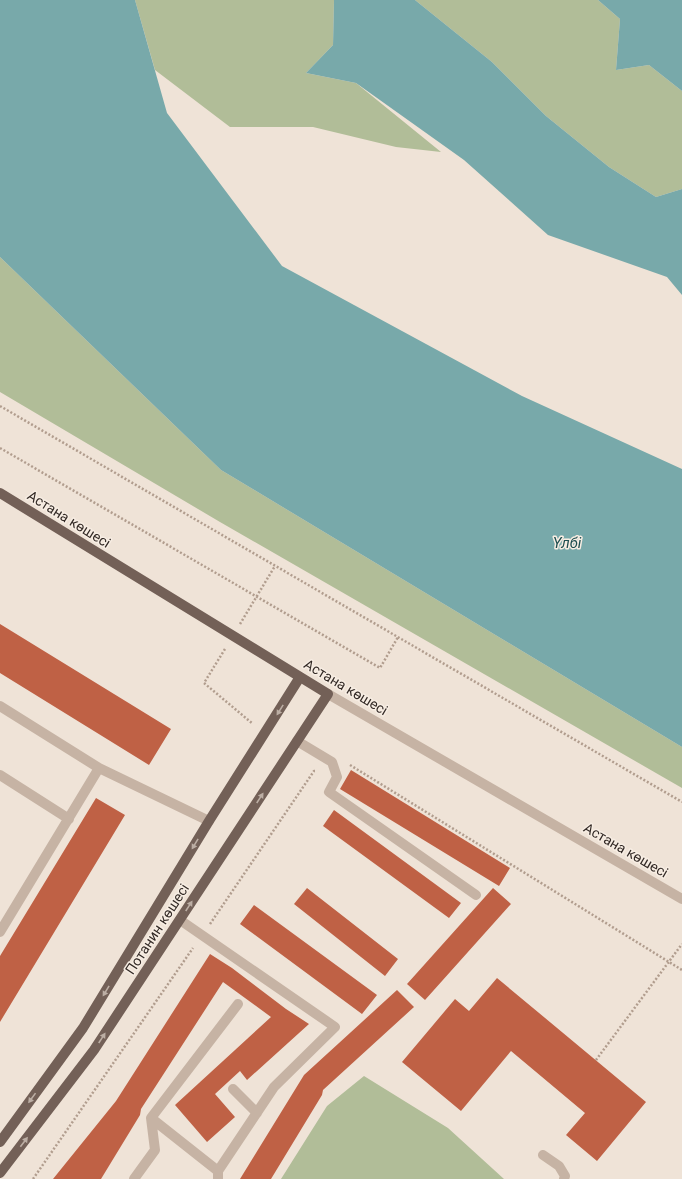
<svg xmlns="http://www.w3.org/2000/svg" width="682" height="1179" font-family="Roboto,sans-serif">
<style>
.green{fill:#b1bd98}
.water{fill:#78a9aa}
.building{fill:#bf6145}
.lines{fill:none;stroke-linecap:round;stroke-linejoin:round}
.path{stroke:#b19d8e;stroke-width:2.5;stroke-dasharray:2 2;stroke-linecap:butt}
.minor{stroke:#c6b3a4;stroke-width:10}
.major{stroke:#736057;stroke-width:10}
.oneway{fill:#bcaea4}
.labels{text-anchor:middle;stroke-width:3;stroke-linejoin:round;paint-order:stroke}
.street-label{font-size:14px;fill:#322925;stroke:#f7ede3}
.water-label{font-size:15px;font-style:italic;fill:#1e4e50;stroke:#f7ede3}
</style>
<rect width="100%" height="100%" fill="#efe3d7"/>
<!-- green -->
<path class="green" d="M135,0H334L333,45L306,73L356,83L441,152L396,147L313,127H230L155,70Z
M415,0H598L620,19L616,70L649,65L682,91V189L656,197L609,167L546,116L492,62Z
M0,257L221,470L682,747V788L220,522L0,392Z
M364,1076L448,1128L504,1179H281L327,1106Z"/>
<!-- water -->
<path class="water" d="M0,0H135L167,113L282,266L522,396L682,469V747L221,470L0,257Z
M334,0H415L492,62L546,116L609,167L656,197L682,189V295L667,277L548,235L464,160L356,83L306,73L333,45Z
M598,0H682V91L649,65L616,70L620,19Z"/>
<!-- building -->
<path class="building" d="M0,624L171,729L149,765L0,673Z
M351,770L510,868L499,886L340,789Z
M96,798L125,815L0,1022V956Z
M334,810L461,903L449,918L323,826Z
M307,888L398,959L385,976L294,904Z
M493,888L511,904L425,1000L407,984Z
M254,905L377,995L362,1014L240,924Z
M210,954L232,968L286,1009L309,1024L247,1080L240,1071L215,1094L235,1117L207,1142L175,1105L271,1017L223,982L141,1109L140,1115L101,1179H53L116,1101Z
M497,978L646,1102L597,1161L566,1135L585,1113L511,1051L461,1111L402,1062L455,999L469,1011Z
M397,990L414,1007L323,1090L322,1095L271,1179H240L304,1075Z"/>
<g class="lines">
<!-- path -->
<path class="path" d="M0,406L682,802
M0,448L380,668L398,637
M240,624L275,566
M225,649L204,683L253,724
M350,765L682,970
M210,924L314,771H316
M596,1060L682,944
M33,1179L193,948"/>
<!-- minor -->
<path class="minor" d="M328,694L682,899
M0,706L99,768
M297,741L332,762L337,777L329,792L476,895
M0,775L69,819
M180,920L335,1027L274,1087L218,1171V1179
M0,932L99,768L209,821
M233,1089L257,1113
M543,1155L559,1166L565,1176L564,1179
M218,1171L151,1118L238,1004
M134,1179L155,1150L151,1118"/>
<!-- major -->
<path class="major" d="M0,493L328,694L94,1050L0,1173
M0,1142L83,1028L209,821L300,677"/>
</g>
<!-- one-way arrows -->
<defs><path id="oneway-solid" d="M-6-.8H1V-3.2L6.5 0L1 3.2V.8H-6Z"/></defs>
<g class="oneway">
<use href="#oneway-solid" transform="translate(280 710) rotate(122)"/>
<use href="#oneway-solid" transform="translate(260 798) rotate(-57)"/>
<use href="#oneway-solid" transform="translate(195 844) rotate(121)"/>
<use href="#oneway-solid" transform="translate(189 906) rotate(-57)"/>
<use href="#oneway-solid" transform="translate(106 991) rotate(121)"/>
<use href="#oneway-solid" transform="translate(102 1038) rotate(-57)"/>
<use href="#oneway-solid" transform="translate(32 1098) rotate(126)"/>
<use href="#oneway-solid" transform="translate(24 1142) rotate(-53)"/>
</g>
<g class="labels">
<!-- street labels -->
<g class="street-label">
<text transform="translate(69 519) rotate(32)" y="5">Астана көшесі</text>
<text transform="translate(346 687) rotate(31)" y="5">Астана көшесі</text>
<text transform="translate(626 850) rotate(30)" y="5">Астана көшесі</text>
<text transform="translate(157 929) rotate(-57)" y="5">Потанин көшесі</text>
</g>
<!-- water labels -->
<g class="water-label">
<text x="567" y="548">Үлбі</text>
</g>
</g>
</svg>
